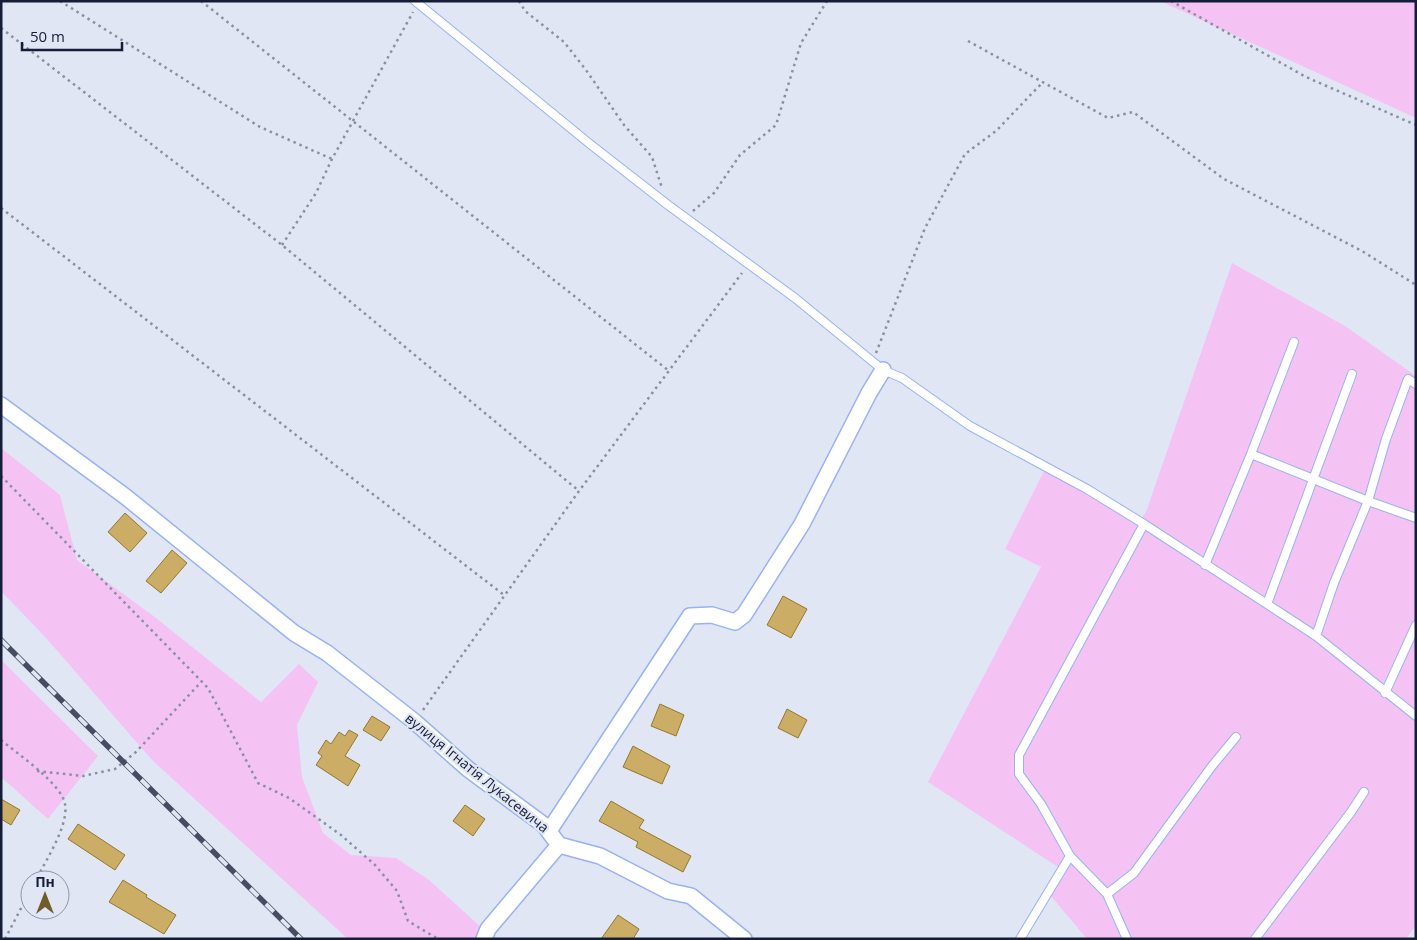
<svg xmlns="http://www.w3.org/2000/svg" width="1417" height="940" font-family="'Open Sans',sans-serif">
<style>
.green{fill:#f5c2f4}
.building{fill:#cbad66;stroke:#94772e}
.lines{fill:none;stroke-linecap:round;stroke-linejoin:round}
.service-casing{stroke:#98b2f2;stroke-width:10}
.minor-casing{stroke:#98b2f2;stroke-width:18}
.path{stroke:#8890a2;stroke-width:2.5;stroke-dasharray:2.5 4;stroke-linecap:butt}
.service{stroke:#fff;stroke-width:8}
.minor{stroke:#fff;stroke-width:15}
.rail-casing{stroke:#444d62;stroke-width:5.5}
.rail{stroke:#e0e6f4;stroke-width:4;stroke-dasharray:11;stroke-linecap:butt}
.labels{text-anchor:middle;stroke-width:4.5;stroke-linejoin:round;paint-order:stroke}
.street-label{font-size:14px;fill:#151e36;stroke:#e0e6f4}
</style>
<rect width="100%" height="100%" fill="#e0e6f4"/>
<!-- green -->
<path class="green" d="M1160,1H1416V118Z
M1232,263L1345,326L1416,376V925L1406,939H1087L1046,890L1058,867L928,782L1041,567L1005,549L1045,469L1137,525L1146,512Z
M1,448L60,495L77,560L156,618L261,702L299,664L318,682L297,725L302,777L323,833L351,855L396,858L429,880L494,939H348L152,760L47,639L1,591Z
M1,660L98,756L48,819L1,777Z"/>
<!-- building -->
<path class="building" d="M125,513L147,533L130,552L108,532Z
M172,550L187,563L161,593L146,581Z
M783,596L807,609L791,638L767,625Z
M660,704L684,715L676,736L651,726Z
M787,709L807,720L798,738L778,728Z
M372,716L390,727L381,741L363,730Z
M349,730L358,735L345,756L360,765L348,786L316,765L322,756L318,753L326,740L331,744L339,732L345,736Z
M633,746L670,766L662,784L623,767Z
M1,799L20,810L11,825L1,819Z
M611,801L644,820L639,828L691,856L683,872L636,847L638,842L599,821Z
M465,805L485,819L473,836L453,821Z
M78,824L125,855L115,870L68,839Z
M123,880L147,895L146,897L176,915L164,934L109,902Z
M618,915L639,929L633,939H601Z"/>
<g class="lines">
<defs>
<path id="service" d="M415,1L590,144L668,205L795,298L883,370L902,378L970,426L1087,489L1144,524L1019,755V774L1041,804L1070,856L1107,894L1134,873L1212,766L1236,737
M1251,454L1368,501L1416,518
M1144,524L1316,636L1416,716
M1205,565L1251,454L1294,342
M1267,604L1352,374
M1316,636L1334,583L1368,501L1386,439L1408,379L1416,384
M1385,693L1416,625
M1107,894L1127,939
M1020,939L1070,856
M1255,939L1351,812L1364,792"/>
<path id="minor" d="M1,405L126,497L294,633L327,653L415,722L468,769L544,825L559,845L600,856L668,891L691,896L744,939
M549,831L690,616L712,615L735,622L744,615L802,524L869,393L883,370
M484,939L488,929L559,845"/>
</defs>
<!-- service casing -->
<use href="#service" class="service-casing"/>
<!-- minor casing -->
<use href="#minor" class="minor-casing"/>
<!-- path -->
<path class="path" d="M60,1L260,127L332,159
M201,1L669,371
M519,1L525,11L564,42L586,70L624,125L652,157L662,188
M1171,1L1306,77L1416,125
M1,28L282,245L579,491
M968,41L1108,118L1133,112L1224,179L1362,251L1416,285
M1,208L504,595
M693,211L714,193L740,155L776,125L801,43L827,1
M282,245L316,193L332,159L413,12
M876,353L925,228L965,154L996,131L1043,82
M1,476L208,688L258,783L289,798L341,835L375,865L397,891L408,921L438,939
M423,710L579,491L742,273
M1,740C19,755 53,778 63,798C74,819 45,861 36,880
M37,771L83,776L115,769L136,752L202,681
M5,939L30,891"/>
<!-- service -->
<use href="#service" class="service"/>
<!-- minor -->
<use href="#minor" class="minor"/>
<defs>
<path id="rail" d="M1,640L301,939"/>
</defs>
<!-- rail casing -->
<use href="#rail" class="rail-casing"/>
<!-- rail -->
<use href="#rail" class="rail"/>
</g>
<g class="labels">
<!-- street labels -->
<g class="street-label">
<text transform="translate(477 773) rotate(39)" y="5">вулиця Ігнатія Лукасевича</text>
</g>
</g>
<!-- border -->
<rect width="1417" height="940" fill="none" stroke="#151e36" stroke-width="5"/>
<!-- north arrow -->
<g transform="translate(45 895)"><circle r="24" fill="#e0e6f4" stroke="#8f96a8"/>
<path d="M0-4L9 19L0 12L-9 19Z" fill="#705b2a"/>
<text y="-8" font-size="14" font-weight="bold" text-anchor="middle" fill="#151e36">Пн</text>
</g>
<!-- scale -->
<path d="M22 42v8h100v-8" fill="none" stroke="#151e36" stroke-width="2.5"/>
<text x="30" y="42" font-size="15" fill="#151e36" stroke="#e0e6f4" stroke-width="4" paint-order="stroke">50 m</text>
</svg>
